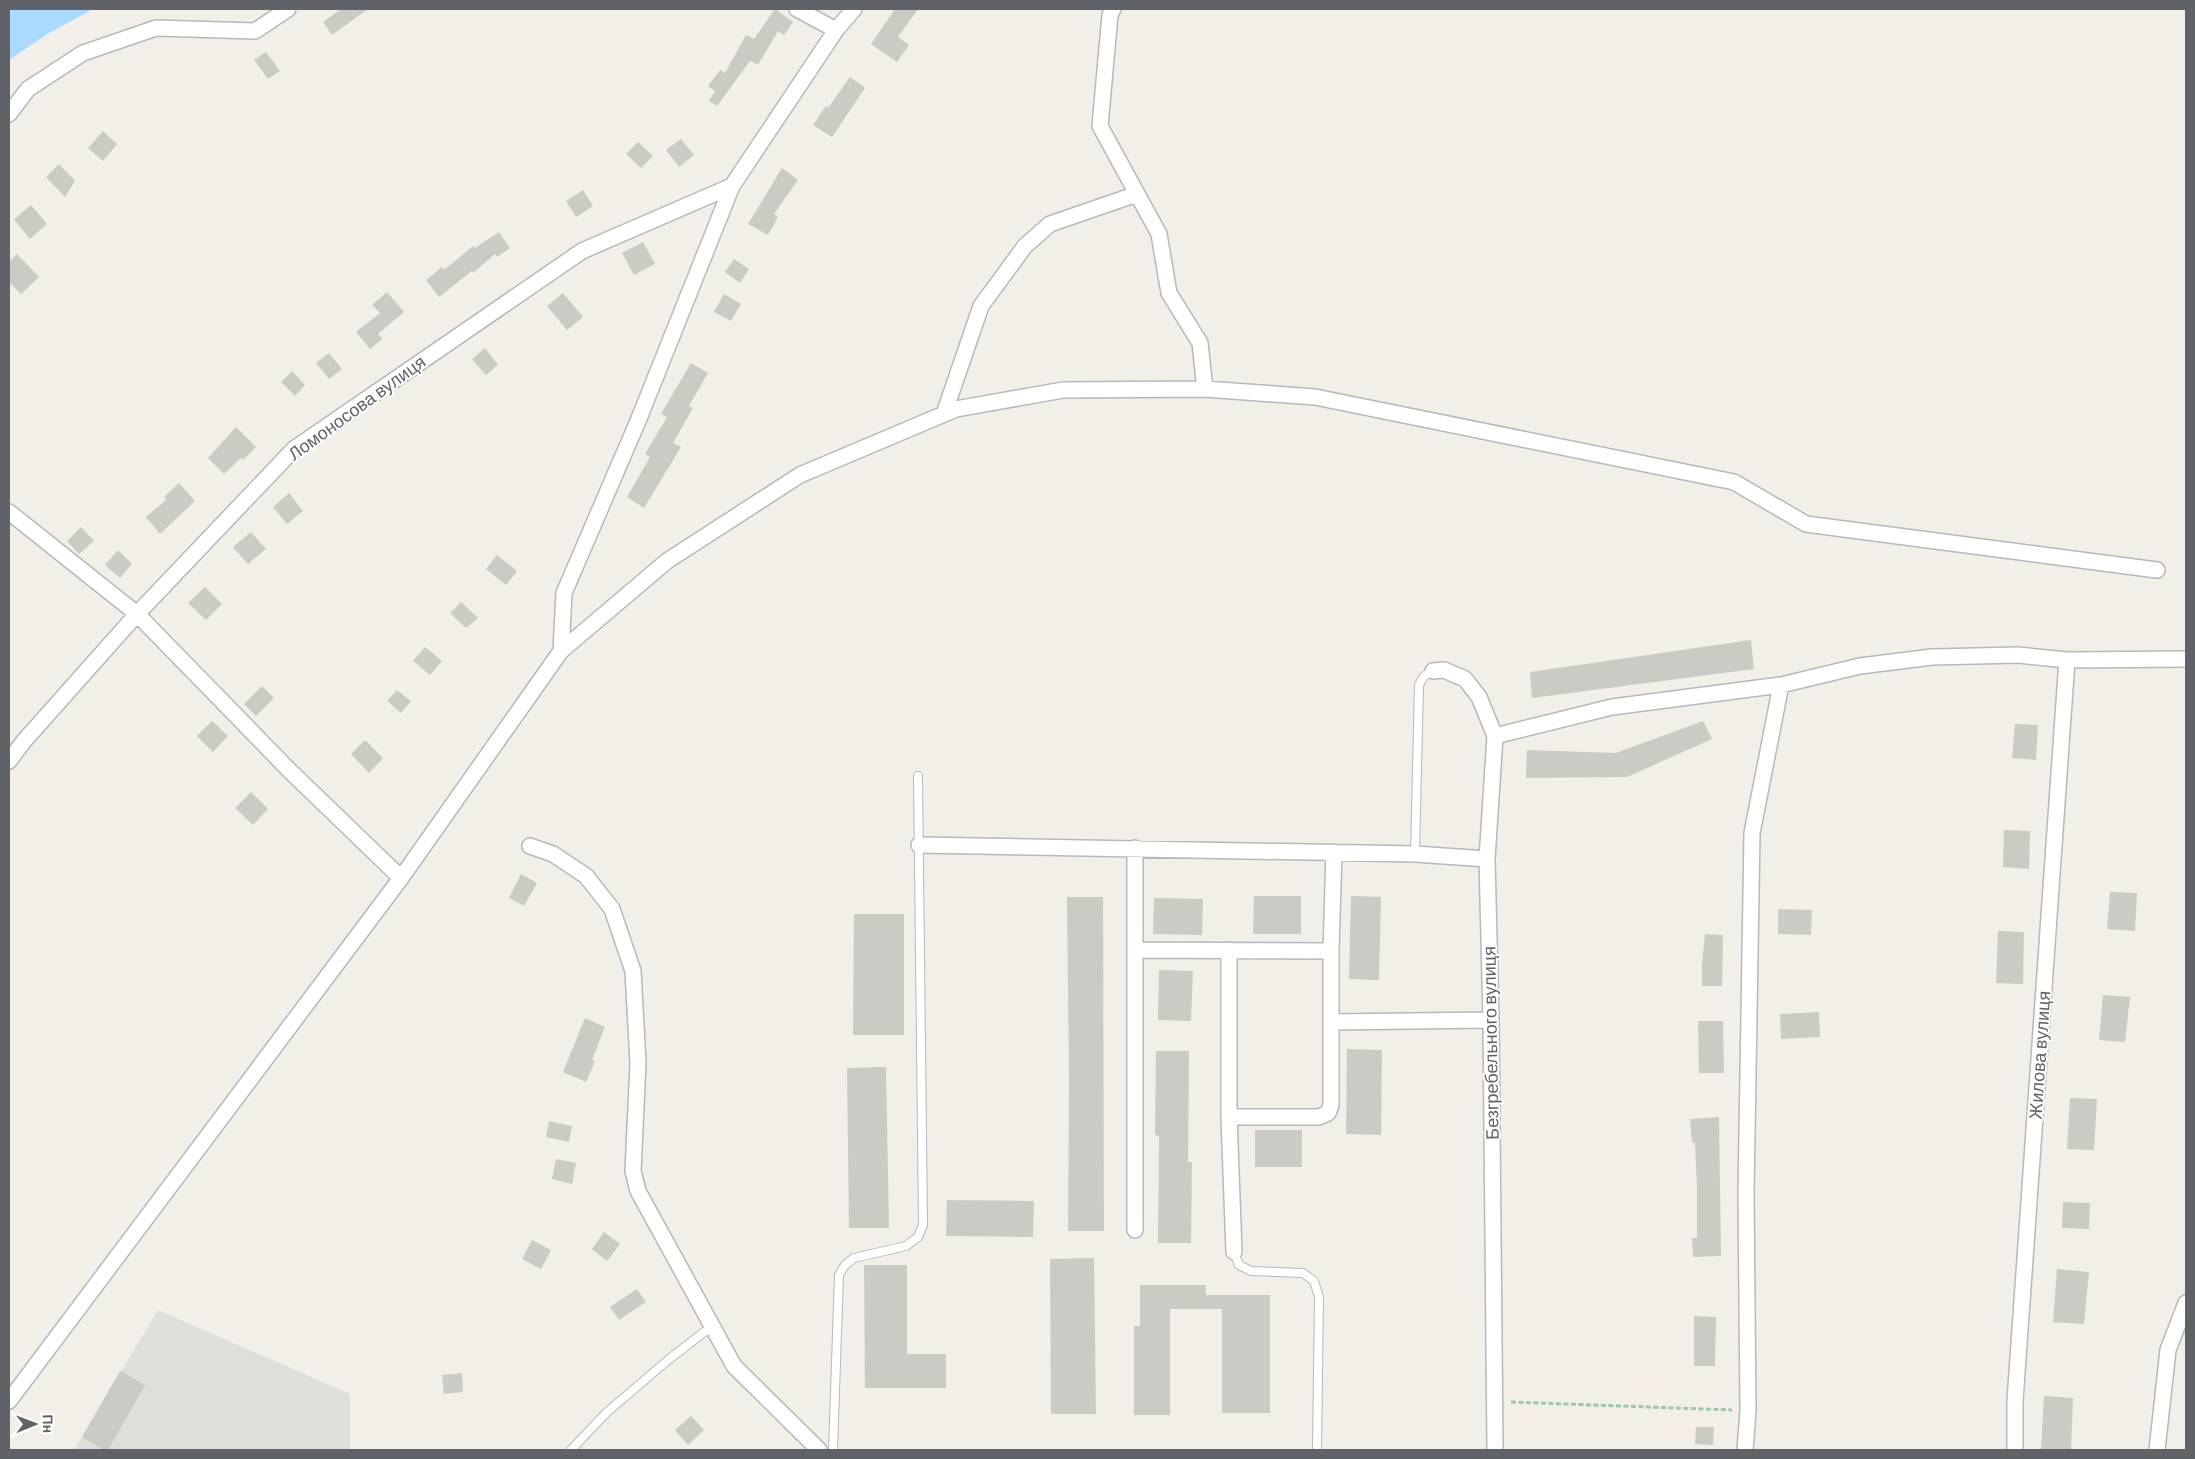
<svg xmlns="http://www.w3.org/2000/svg" width="2195" height="1459" font-family="Barlow,sans-serif">
<style>
.industrial{fill:#e0deda}
.water{fill:#aadaff}
.building{fill:#cccac5}
.lines{fill:none;stroke-linecap:round;stroke-linejoin:round}
.lane-casing{stroke:#b5b8bc;stroke-width:10}
.street-casing{stroke:#b5b8bc;stroke-width:18}
.path{stroke:#9cc7a9;stroke-width:3;stroke-dasharray:5 2.5;stroke-linecap:butt}
.lane{stroke:#fff;stroke-width:8}
.street{stroke:#fff;stroke-width:15}
.labels{text-anchor:middle;stroke-width:4;stroke-linejoin:round;paint-order:stroke}
.street-label{font-size:18px;fill:#5f6368;stroke:#fff}
</style>
<rect width="100%" height="100%" fill="#f1efe8"/>
<!-- industrial -->
<path class="industrial" d="M158,1310L350,1394V1450H74Z"/>
<!-- water -->
<path class="water" d="M9,9H93L49,33L9,60Z"/>
<!-- building -->
<path class="building" d="M341,9H368L332,35L323,22Z
M775,9L793,22L784,35L778,31L758,65L750,61L717,106L709,101L715,91L708,86L720,70L725,73L746,35L754,39Z
M895,9H918L898,37L909,45L897,62L871,44Z
M266,52L280,71L268,79L254,60Z
M850,77L865,88L832,137L813,125L826,106L828,108Z
M103,131L117,144L103,161L88,148Z
M681,139L694,155L679,167L666,150Z
M638,142L653,156L641,168L626,154Z
M59,164L75,181L65,197L46,177Z
M782,168L798,180L774,214L778,217L768,235L748,224Z
M583,190L593,206L576,217L566,201Z
M31,205L47,224L30,239L14,219Z
M499,232L510,248L497,257L495,254L473,273L472,271L439,297L426,280L442,267L444,270L473,246L475,248Z
M643,242L655,264L634,275L622,253Z
M17,254L39,277L21,294L9,282V262Z
M734,259L749,269L740,283L725,272Z
M387,292L404,312L378,334L382,339L370,349L356,332L380,313L372,305Z
M563,293L583,317L567,330L547,306Z
M724,294L741,304L731,321L714,312Z
M485,348L498,365L486,375L472,359Z
M329,353L342,369L329,379L316,363Z
M691,363L708,373L689,406L693,408L673,443L681,447L644,508L627,497L650,457L645,454L667,417L661,414Z
M292,371L305,385L295,396L281,382Z
M236,427L256,447L243,460L241,458L224,474L208,458Z
M179,483L195,501L160,534L146,517L166,500L164,497Z
M289,493L303,511L287,524L273,507Z
M81,527L94,541L79,554L67,541Z
M251,532L266,549L248,564L233,547Z
M118,550L132,564L120,578L105,565Z
M497,555L517,571L506,585L486,569Z
M205,587L222,604L206,620L188,603Z
M461,602L478,618L466,628L450,613Z
M1751,640L1754,669L1532,698L1530,672Z
M425,647L442,661L430,675L413,661Z
M262,686L274,698L256,716L244,704Z
M397,690L411,701L401,713L387,701Z
M212,721L228,736L213,752L197,736Z
M1703,721L1712,739L1627,777L1526,778L1527,750L1616,753Z
M2015,724L2038,725L2036,760L2012,758Z
M365,740L383,758L369,773L351,754Z
M251,792L268,809L253,825L235,808Z
M2004,830L2030,831L2029,869L2003,867Z
M521,874L537,883L524,906L509,898Z
M2110,892L2137,893L2135,931L2107,929Z
M1254,896H1301V934H1253Z
M1351,896L1381,897L1379,980L1349,979Z
M1067,897H1103L1104,1231H1068L1069,1080Z
M1154,898L1203,899L1202,935L1153,934Z
M1778,909L1812,910L1811,935L1778,934Z
M854,914H904V1035H853Z
M1998,931L2024,932L2023,984L1996,983Z
M1705,934L1723,935L1722,986H1702V964Z
M1159,970L1193,971L1191,1021L1158,1020Z
M2103,995L2130,997L2125,1042L2099,1040Z
M1819,1012L1820,1037L1781,1039L1780,1014Z
M585,1018L605,1027L592,1060L595,1061L586,1082L563,1072Z
M1698,1021H1723L1724,1073H1699Z
M1347,1049L1382,1050L1381,1135L1346,1134Z
M1156,1051H1189L1188,1162H1192L1191,1243H1158L1159,1136L1155,1135Z
M886,1067L889,1228H849L847,1068Z
M2070,1098L2097,1099L2094,1150L2067,1149Z
M1719,1117L1721,1256L1693,1257L1692,1238H1697V1188L1695,1143H1692L1690,1119Z
M549,1121L572,1126L569,1142L546,1137Z
M1255,1130H1302V1167H1255Z
M556,1159L576,1163L572,1184L552,1179Z
M947,1200L1034,1201L1033,1237L946,1236Z
M2063,1202L2090,1203L2089,1229L2062,1228Z
M604,1232L620,1244L607,1261L592,1249Z
M532,1240L551,1250L541,1269L522,1259Z
M1094,1258L1096,1414H1051L1050,1259Z
M864,1265H907V1354H946V1388H865Z
M2057,1269L2089,1272L2084,1324L2053,1322Z
M1140,1285H1206V1295H1270V1413H1222V1309H1170V1415H1134V1326H1140Z
M637,1289L646,1302L619,1320L610,1307Z
M1694,1316L1716,1317L1715,1366H1694Z
M120,1371L145,1385L108,1450H104L82,1437Z
M462,1373L463,1392L444,1394L442,1375Z
M2044,1396L2073,1398L2071,1450H2041Z
M691,1416L704,1430L688,1445L675,1430Z
M1696,1427H1714L1713,1445L1695,1444Z"/>
<g class="lines">
<defs>
<path id="lane" d="M1415,854L1419,685L1424,676L1433,671
M1234,1252L1239,1265L1251,1271L1303,1273L1314,1281L1319,1297L1317,1450
M571,1450L606,1413L668,1360L712,1326
M833,1450L839,1275L845,1265L854,1258L906,1246L918,1237L923,1225L918,776"/>
<path id="street" d="M797,9L836,30
M1113,9L1110,15L1100,126L1159,234L1169,293L1200,343L1205,389
M9,114L28,89L83,53L156,28L255,31L288,9
M944,414L981,306L1025,246L1050,224L1137,194
M9,512L137,614L290,771L401,878
M561,651L564,593L638,421L732,186L836,30L854,9
M1433,671L1444,670L1465,679L1479,697L1495,736L1487,859L1491,1020L1495,1450
M1495,736L1612,707L1781,685L1860,666L1932,657L2018,655L2067,660L2186,659
M9,761L24,741L137,614L294,449L582,251L732,186
M919,845L1415,854L1487,859
M530,846L553,854L586,876L612,909L633,971L638,1063L633,1171L638,1191L734,1366L819,1450
M1135,950L1331,951
M1229,950V1117L1234,1252
M1331,1022L1491,1020
M1229,1117H1319L1328,1113L1331,1105V951L1334,852
M1135,1230V848
M9,1401L401,878L561,651L667,561L800,475L956,409L1063,390L1205,389L1315,397L1734,482L1806,524L2157,570
M1745,1450L1748,1411L1746,1193L1752,833L1781,685
M2015,1450V1401L2067,660
M2157,1450L2168,1350L2186,1303"/>
</defs>
<!-- lane casing -->
<use href="#lane" class="lane-casing"/>
<!-- street casing -->
<use href="#street" class="street-casing"/>
<!-- path -->
<path class="path" d="M1511,1402L1732,1410"/>
<!-- lane -->
<use href="#lane" class="lane"/>
<!-- street -->
<use href="#street" class="street"/>
</g>
<g class="labels">
<!-- street labels -->
<g class="street-label">
<text transform="translate(357 408) rotate(-36)" y="6">Ломоносова вулиця</text>
<text transform="translate(1491 1043) rotate(-91)" y="6">Безгребельного вулиця</text>
<text transform="translate(2040 1055) rotate(-86)" y="6">Жилова вулиця</text>
</g>
</g>
<!-- border -->
<rect width="2195" height="1459" fill="none" stroke="#5f6368" stroke-width="20"/>
<!-- north arrow -->
<g transform="translate(35 1424) rotate(89)" stroke="#ffffff" stroke-width="4" paint-order="stroke">
<path d="M0-4L9 19L0 12L-9 19Z" fill="#5f6368"/>
<text y="-8" font-size="14" font-weight="bold" text-anchor="middle" fill="#5f6368">Пн</text>
</g>
</svg>
